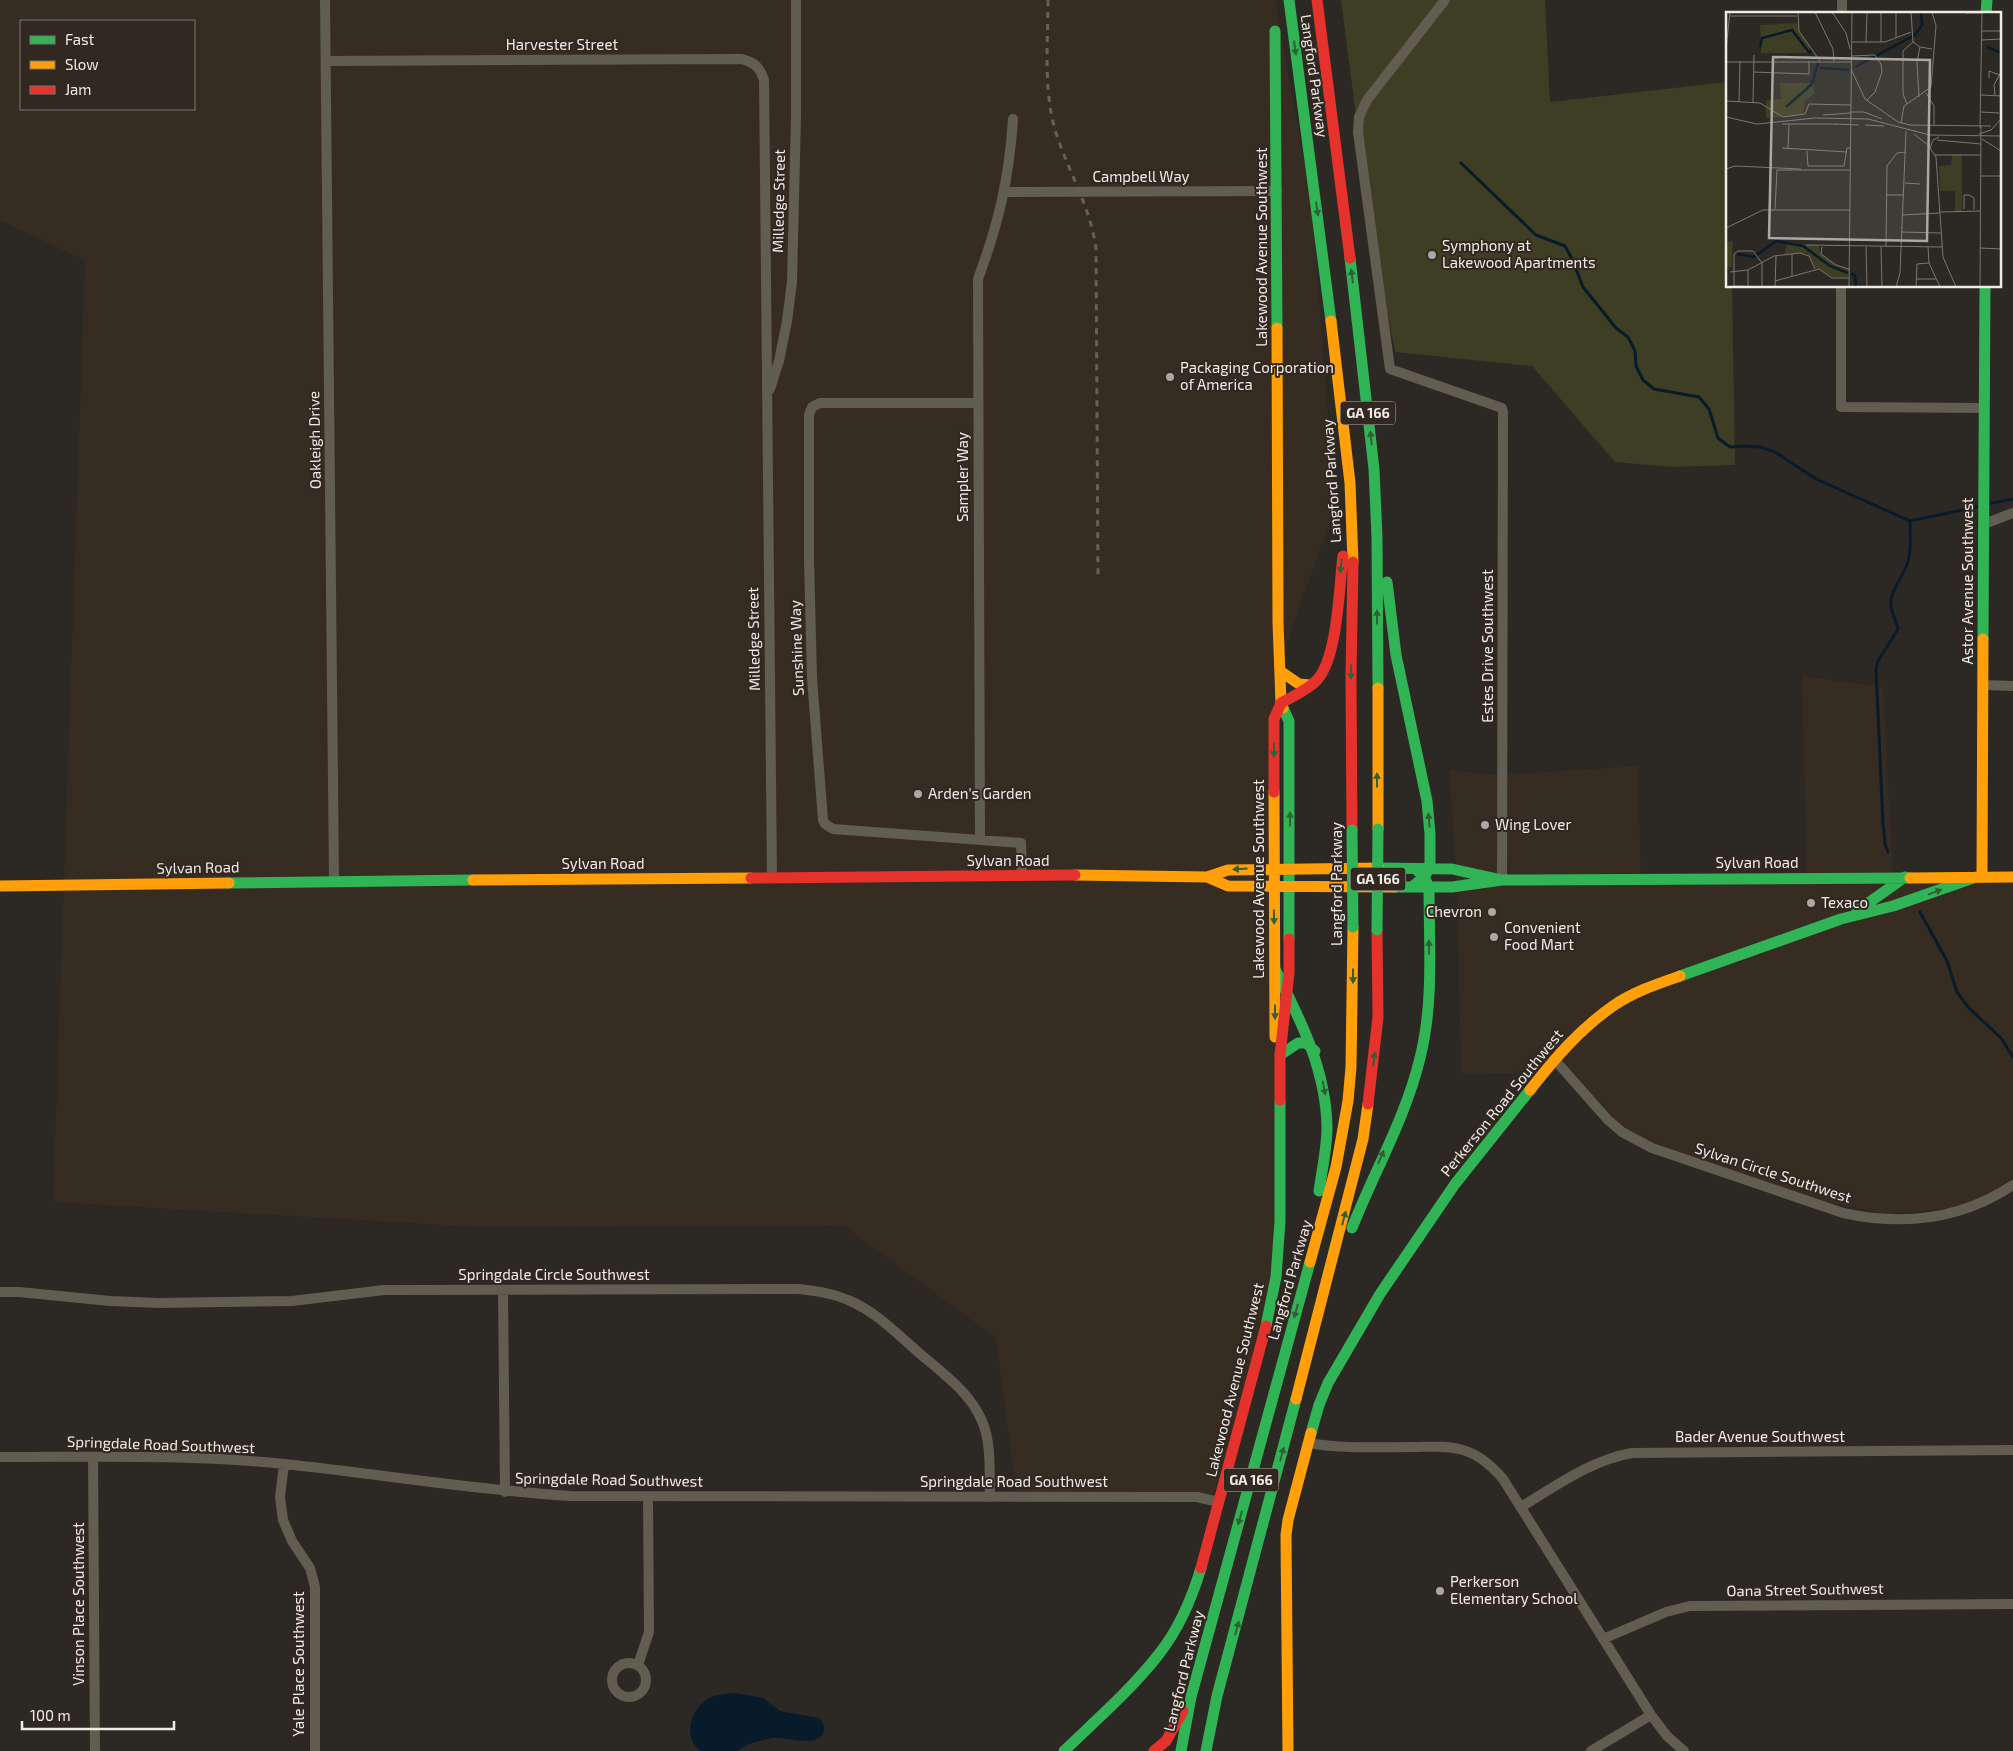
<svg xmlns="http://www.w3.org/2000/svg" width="2013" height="1751" font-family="'Exo 2',sans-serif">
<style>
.built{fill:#372c21;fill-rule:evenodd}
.green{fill:#3d3e23}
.water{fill:#081b2b}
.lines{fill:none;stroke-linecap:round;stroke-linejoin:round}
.stream{stroke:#081b2b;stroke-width:3}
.street{stroke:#615d51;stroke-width:10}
.fast{stroke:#30b455;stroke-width:11}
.slow{stroke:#ff9f0a;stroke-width:11}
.jam{stroke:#e5322d;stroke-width:11}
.rail{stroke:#656058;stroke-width:3;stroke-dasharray:6 6;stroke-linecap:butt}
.fast-bridge{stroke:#30b455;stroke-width:11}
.oneway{fill:#306036}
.poi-dot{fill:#aca7a2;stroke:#302821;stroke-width:2}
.labels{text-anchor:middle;stroke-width:4;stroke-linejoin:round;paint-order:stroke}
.shield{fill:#302821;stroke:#b7b0ab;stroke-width:1}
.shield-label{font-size:14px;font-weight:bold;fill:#f1ebe6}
.street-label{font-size:15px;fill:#f1ebe6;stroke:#302821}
.poi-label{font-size:15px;fill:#f1ebe6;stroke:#302821;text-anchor:start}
.inset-river{fill:none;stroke:#081b2b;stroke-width:2.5}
.inset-road{fill:none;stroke:#7b7672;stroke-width:1}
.view{fill:#aca7a2;fill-opacity:0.15;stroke:#aca7a2;stroke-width:2.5}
.inset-edge{fill:none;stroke:#f1ebe6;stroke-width:2.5}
</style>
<rect width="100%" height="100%" fill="#2c2824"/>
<!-- built -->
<path class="built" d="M0,0H1275L1312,205L1335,508L1275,676L1276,1295L1214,1494L1016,1492L996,1338L844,1226L478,1227L53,1202L85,261L0,220ZM21,21H194V109H21Z
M1802,676L1883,687L1893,876L2013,873V1177L1973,1206L1888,1214L1755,1188L1622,1127L1563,1060L1512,1073L1461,1074L1457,884L1449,770L1495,775L1638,766L1641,880L1807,877Z"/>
<!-- green -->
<path class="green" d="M1341,0H1545L1550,102L1727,82V286H1732L1735,465L1672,467L1615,462L1532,366L1395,352L1369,216Z"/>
<!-- water -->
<path class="water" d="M736,1693L763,1698L780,1711L819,1718C825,1723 827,1733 819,1738C807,1745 787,1737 773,1738C765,1739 755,1742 747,1745C744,1747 740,1749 737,1751C729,1751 711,1751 702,1751C698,1750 696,1747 694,1744C685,1729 693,1710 706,1700C715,1694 726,1694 736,1693Z"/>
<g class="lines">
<!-- stream -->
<path class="stream" d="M1461,163L1536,235L1565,246L1572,259L1583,287L1616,328L1628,337L1635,351L1636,366L1643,380L1654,389L1699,397L1709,409L1718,438L1730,447L1745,446L1760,447L1775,452L1816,479L1910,521L1981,506
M1987,504L2013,499
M1888,852L1885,844L1883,824L1876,669L1878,661L1898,629C1896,619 1889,610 1891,599C1893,589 1902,577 1906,567C1912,553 1910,536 1910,521
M1920,912L1947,961L1957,992L1968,1007L2001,1038L2013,1057"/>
<!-- street -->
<path class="street" d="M325,0L334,881
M1445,0L1367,100L1359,117L1358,132L1390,369L1502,408L1503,412L1502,880
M1842,14V0
M326,61L741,59C755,62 760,68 764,80L772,877
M1005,192L1277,191
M1841,286V407L1984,408
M770,389L779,361L787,321L792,282L796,116V0
M978,403H820L812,407L809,415V559L812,678L823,820L825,824L833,829L1021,843L1022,875
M1984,524L2013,513
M1983,685L2013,686
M980,840L978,279C999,222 1009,179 1013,119
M1554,1059L1608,1120L1622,1132L1652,1148L1843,1213C1903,1226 1961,1220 2013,1185
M503,1290L505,1492
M0,1292H19L110,1301L159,1303L292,1301L384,1290L799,1289C816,1291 832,1293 848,1300C875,1311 896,1333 918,1352C941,1372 970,1392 982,1421C992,1444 989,1472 990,1497
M1309,1443C1343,1449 1378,1447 1413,1447C1429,1447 1447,1445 1463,1450C1480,1455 1492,1466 1503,1479L1651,1715L1667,1736L1684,1751
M0,1457C95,1457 190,1454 284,1464C380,1474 474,1490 571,1496L1197,1497L1219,1502
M93,1457L95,1751
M284,1464L280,1497L283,1520L292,1541L310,1568L315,1587V1751
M1521,1507C1556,1486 1591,1460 1632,1453L2013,1450
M1603,1639L1666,1612L1690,1606L2013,1604
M612 1680a17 17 0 1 1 34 0a17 17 0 1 1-34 0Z
M638,1665L649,1632L648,1497
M1591,1751L1651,1715"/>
<!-- fast -->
<path class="fast" d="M1289,0L1331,321
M1986,14L1987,0
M1275,31L1277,328
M1350,258L1374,469L1377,537L1378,688
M1387,582L1396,655L1427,801L1430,834V868L1424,877L1412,887
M1983,639L1985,286
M1283,708L1289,721V939
M1379,868L1452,869L1502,880
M229,883L473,880
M1394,887H1452L1502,880L1910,878
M1857,911L1905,877
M1275,969C1300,1019 1326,1069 1327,1127C1327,1148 1322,1170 1319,1191
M1680,976L1841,919L1893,906L1976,877
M1280,1055L1298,1043H1306L1315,1051
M1352,1228C1374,1172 1406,1117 1420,1058C1434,1003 1429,944 1429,887L1424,877L1416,869
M1266,1326L1276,1277L1280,1221V1100
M1311,1433L1319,1405L1328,1383L1380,1294L1455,1184L1530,1090
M1064,1751C1096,1720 1131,1690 1159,1654C1178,1630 1192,1598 1201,1568
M1181,1751L1191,1697L1310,1262
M1206,1751L1217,1696L1296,1399"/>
<!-- slow -->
<path class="slow" d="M1331,321L1350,483L1353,562
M1277,328L1278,622L1281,703L1283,708
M1280,671L1299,684L1310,685
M1378,688V829
M1274,792L1275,1037
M1075,875L1207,877L1228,870L1379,868
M1207,877L1228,886L1394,887
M1982,877L1983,639
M1910,878L2013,877
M473,880L751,878
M0,886L229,883
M1530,1090C1555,1058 1580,1029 1613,1006C1633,992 1657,984 1680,976
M1310,1262L1336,1167L1348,1101L1351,1067L1353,927
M1296,1399L1363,1139L1368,1104
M1288,1751L1286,1535L1288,1520L1311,1433"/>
<!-- jam -->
<path class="jam" d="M1317,0L1350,258
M1281,703C1293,696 1308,690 1317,680C1338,657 1339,587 1343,556
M1274,792V719L1281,703
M1352,830L1351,676L1353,562
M751,878L1075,875
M1280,1100V1055L1289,973V939
M1368,1104L1378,1017L1377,930
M1201,1568L1266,1326
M1154,1751L1166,1741L1183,1711"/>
<!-- rail -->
<path class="rail" d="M1048,0C1048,44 1043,91 1056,133C1069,173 1090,206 1096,248L1098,577"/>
<!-- fast-bridge -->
<path class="fast-bridge" d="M1352,830L1353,927
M1377,930L1378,829"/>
</g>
<!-- one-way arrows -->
<defs><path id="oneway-solid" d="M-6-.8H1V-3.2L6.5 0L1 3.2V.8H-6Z" transform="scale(1.25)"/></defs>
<g class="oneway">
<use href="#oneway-solid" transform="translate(1295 48) rotate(82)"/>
<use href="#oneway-solid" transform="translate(1317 209) rotate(82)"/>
<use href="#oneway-solid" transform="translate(1352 276) rotate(-97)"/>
<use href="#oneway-solid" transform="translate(1371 438) rotate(-96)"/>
<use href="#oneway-solid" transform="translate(1341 566) rotate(97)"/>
<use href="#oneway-solid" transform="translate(1377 617) rotate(-90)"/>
<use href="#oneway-solid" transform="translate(1351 672) rotate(91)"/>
<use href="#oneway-solid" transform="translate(1274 750) rotate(90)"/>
<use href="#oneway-solid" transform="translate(1377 780) rotate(-90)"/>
<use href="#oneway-solid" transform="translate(1290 819) rotate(-90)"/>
<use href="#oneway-solid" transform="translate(1429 820) rotate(-95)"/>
<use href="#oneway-solid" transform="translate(1240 869) rotate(177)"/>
<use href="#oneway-solid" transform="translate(1935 892) rotate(-20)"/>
<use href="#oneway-solid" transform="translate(1274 917) rotate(89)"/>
<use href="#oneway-solid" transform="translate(1429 947) rotate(-90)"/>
<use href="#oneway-solid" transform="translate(1353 976) rotate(90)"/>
<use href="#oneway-solid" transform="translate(1275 1012) rotate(90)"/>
<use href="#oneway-solid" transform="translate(1374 1059) rotate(-85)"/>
<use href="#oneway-solid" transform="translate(1324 1088) rotate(80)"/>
<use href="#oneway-solid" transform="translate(1381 1157) rotate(-67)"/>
<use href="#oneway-solid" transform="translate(1344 1218) rotate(-75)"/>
<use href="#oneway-solid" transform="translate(1296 1311) rotate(105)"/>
<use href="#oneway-solid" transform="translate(1282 1454) rotate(-75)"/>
<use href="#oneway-solid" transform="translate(1240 1518) rotate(106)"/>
<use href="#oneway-solid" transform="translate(1237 1628) rotate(-75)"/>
</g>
<!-- markers -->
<g class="poi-dot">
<circle cx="1432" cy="255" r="5"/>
<circle cx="1170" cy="377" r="5"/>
<circle cx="918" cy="794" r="5"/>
<circle cx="1485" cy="825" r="5"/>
<circle cx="1811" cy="903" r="5"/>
<circle cx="1492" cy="912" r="5"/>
<circle cx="1494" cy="937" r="5"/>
<circle cx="1440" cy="1591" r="5"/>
</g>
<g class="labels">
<!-- shield labels -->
<g class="shield">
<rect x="1340.5" y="401.5" width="55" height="23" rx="4"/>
<rect x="1350.5" y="867.5" width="55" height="23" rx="4"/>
<rect x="1223.5" y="1468.5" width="55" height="23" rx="4"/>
</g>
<g class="shield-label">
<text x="1368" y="418">GA 166</text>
<text x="1378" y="884">GA 166</text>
<text x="1251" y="1485">GA 166</text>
</g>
<!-- street labels -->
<g class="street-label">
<text x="562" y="50">Harvester Street</text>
<text transform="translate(1314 76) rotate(82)" y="5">Langford Parkway</text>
<text x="1141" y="182">Campbell Way</text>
<text transform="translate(779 201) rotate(-89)" y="5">Milledge Street</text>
<text transform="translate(1262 247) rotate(-90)" y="5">Lakewood Avenue Southwest</text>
<text transform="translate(315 440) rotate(-91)" y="5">Oakleigh Drive</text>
<text transform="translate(963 477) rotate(-90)" y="5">Sampler Way</text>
<text transform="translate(1332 481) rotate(-94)" y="5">Langford Parkway</text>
<text transform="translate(1968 581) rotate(-90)" y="5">Astor Avenue Southwest</text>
<text transform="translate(754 639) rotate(-91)" y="5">Milledge Street</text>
<text transform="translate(1488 646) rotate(-90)" y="5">Estes Drive Southwest</text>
<text transform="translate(797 648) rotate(-92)" y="5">Sunshine Way</text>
<text x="1008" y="866">Sylvan Road</text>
<text x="1757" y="868">Sylvan Road</text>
<text x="603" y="869">Sylvan Road</text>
<text transform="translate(198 868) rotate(-1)" y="5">Sylvan Road</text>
<text transform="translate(1259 879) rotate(-90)" y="5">Lakewood Avenue Southwest</text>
<text transform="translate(1337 884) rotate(-90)" y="5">Langford Parkway</text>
<text transform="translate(1502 1103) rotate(-51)" y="5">Perkerson Road Southwest</text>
<text transform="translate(1773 1173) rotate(18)" y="5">Sylvan Circle Southwest</text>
<text x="554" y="1280">Springdale Circle Southwest</text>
<text transform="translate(1290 1280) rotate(-74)" y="5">Langford Parkway</text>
<text transform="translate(1235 1380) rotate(-76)" y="5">Lakewood Avenue Southwest</text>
<text x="1760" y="1442">Bader Avenue Southwest</text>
<text transform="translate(161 1445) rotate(2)" y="5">Springdale Road Southwest</text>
<text transform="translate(609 1480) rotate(1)" y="5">Springdale Road Southwest</text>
<text x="1014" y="1487">Springdale Road Southwest</text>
<text transform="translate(1805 1590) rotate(-1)" y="5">Oana Street Southwest</text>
<text transform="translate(79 1604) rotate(-90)" y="5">Vinson Place Southwest</text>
<text transform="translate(299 1664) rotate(-90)" y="5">Yale Place Southwest</text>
<text transform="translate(1184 1671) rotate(-76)" y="5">Langford Parkway</text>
</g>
<!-- poi labels -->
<g class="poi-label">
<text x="1442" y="251">Symphony at<tspan x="1442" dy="17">Lakewood Apartments</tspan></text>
<text x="1180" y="373">Packaging Corporation<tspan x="1180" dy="17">of America</tspan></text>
<text x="928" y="799">Arden's Garden</text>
<text x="1495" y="830">Wing Lover</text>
<text x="1821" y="908">Texaco</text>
<text x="1482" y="917" text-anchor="end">Chevron</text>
<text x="1504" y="933">Convenient<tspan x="1504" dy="17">Food Mart</tspan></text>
<text x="1450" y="1587">Perkerson<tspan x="1450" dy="17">Elementary School</tspan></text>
</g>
</g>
<!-- overview -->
<g transform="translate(1726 12)">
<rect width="275" height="275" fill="#2c2824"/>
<path d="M71,11L73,19L84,34L83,41H35L34,13ZM54,71H88V82L79,89L77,102L40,106V88L55,87ZM236,142V199H229V179H214L213,154L225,153L226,143ZM7,229L6,255L0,256V230ZM62,230L93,234L94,241L113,255L123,257L122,265H106L90,256L81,241L58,242Z" fill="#3d3e23"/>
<path class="inset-river" d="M34,35L36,26L66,18L83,40L86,39M261,35L275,41M129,55L189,23L196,13L195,0M94,56L123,58M60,95L86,72L92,51M11,242L28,245L50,229L77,234L104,254L122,261M125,261L129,264L130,275"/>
<path class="inset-road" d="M72,0L73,19L94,49M89,0L107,37L108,49M106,0L120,21L124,37M170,0V25M185,0L187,30L194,35L206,37M240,1H256M4,4H71M256,19H275M256,28L275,27M126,30H159L185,20M140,30L141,0M155,30V0M0,37L4,0M126,44L149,43L155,52L156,60L149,80L141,88M0,50H125M125,57L139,87L172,110L184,113L265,114M27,60L83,62V49M263,66V59L274,63M200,81L208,94V113M255,83L275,84M269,83L268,73L275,60M193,85L191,50L194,35M0,89L34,91L57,105L79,102L83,92L125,93M13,90L14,49M27,90L28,43M181,92L177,82V39L187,30M124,100H138L156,107M255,100L273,101M97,103L125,101M0,105L31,112L89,106L142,107L204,123L275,124M175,111L178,94L205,75L210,14L206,0M56,112H110M109,112L133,113M139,113L158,114M254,116L256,0M188,122L202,133L210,145L217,245L230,275M253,122L265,118L275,107M256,127L275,139M211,128L255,132M56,136L121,140M62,136L63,112M204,136L207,128L213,125M81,139L82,154H118L121,136H124M209,143H255M0,157L9,154L75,157M255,164H275M179,171L194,172M160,183H178M49,197L51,158H124M238,197V183H243L248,186V197M213,200L254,199M176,203L213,201M0,216L37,198H123M175,220L215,221M80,233L216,235M96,235L95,242L110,253L123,257M140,235L141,275M155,235L156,275M160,235L161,154L171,141L180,140M202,235L203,251L214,275M254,236L275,237M66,242V265M4,260L22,258L48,244L74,241L83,244L89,257M190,267H210M49,269L93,257L106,266H123M8,274L42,275M8,275V242L12,239H27L36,251V275M22,275V258M49,275L50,244M123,275L126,0M170,275L174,261L180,119M190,275L191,252L203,251M254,275L255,114"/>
<path class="view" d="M47,45L204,48L201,229L43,226Z"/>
<rect width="275" height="275" class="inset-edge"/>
</g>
<!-- legend -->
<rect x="20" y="20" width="175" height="90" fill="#302821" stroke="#7d7670"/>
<rect x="30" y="36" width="25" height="8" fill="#30b455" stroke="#7d7670"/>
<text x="65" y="45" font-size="15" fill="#f1ebe6">Fast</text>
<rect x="30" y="61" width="25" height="8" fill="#ff9f0a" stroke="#7d7670"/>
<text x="65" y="70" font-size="15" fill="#f1ebe6">Slow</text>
<rect x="30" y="86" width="25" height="8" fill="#e5322d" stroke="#7d7670"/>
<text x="65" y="95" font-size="15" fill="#f1ebe6">Jam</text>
<!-- scale -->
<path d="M22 1721v8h152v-8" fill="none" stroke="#f1ebe6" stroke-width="2.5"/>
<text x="30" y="1721" font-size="15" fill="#f1ebe6" stroke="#302821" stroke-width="4" paint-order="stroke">100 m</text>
</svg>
